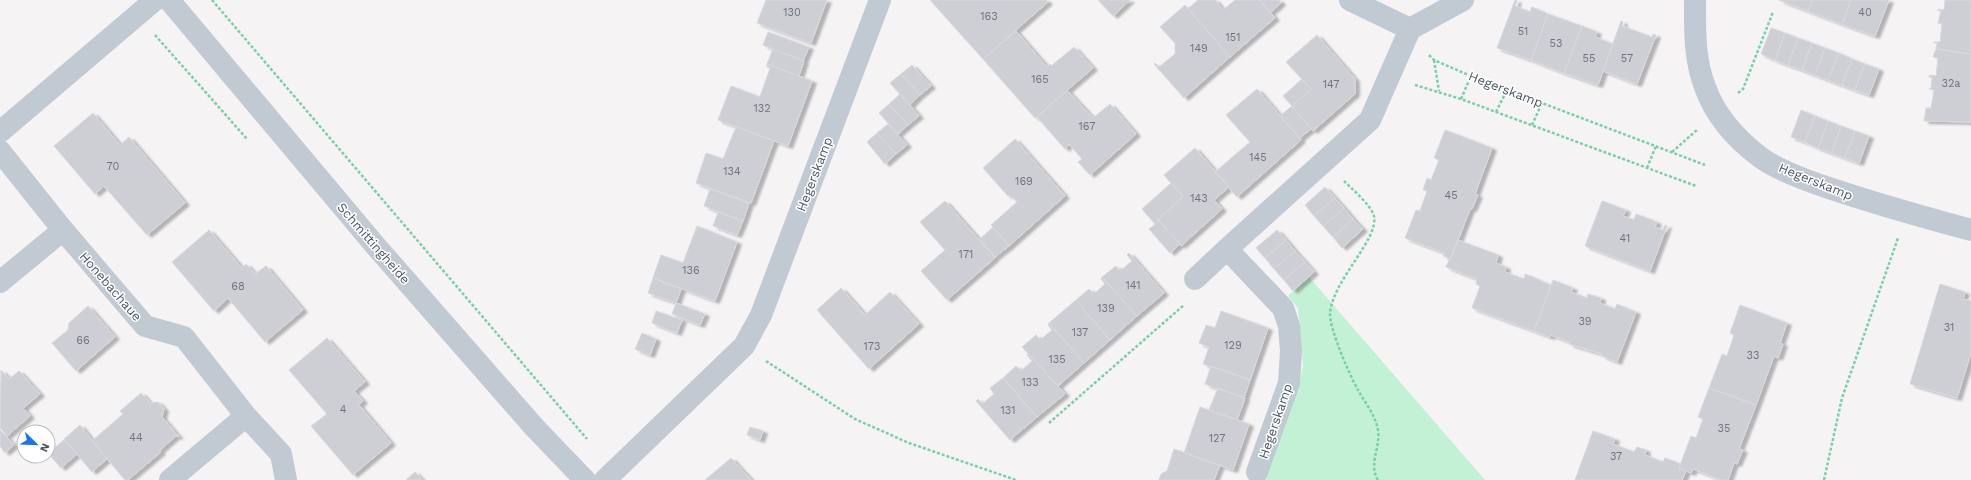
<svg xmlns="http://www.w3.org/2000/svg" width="1971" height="480" font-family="'Work Sans',sans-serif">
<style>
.green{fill:#c3f1d5}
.building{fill:#cdcfd5;stroke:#d7d9de;filter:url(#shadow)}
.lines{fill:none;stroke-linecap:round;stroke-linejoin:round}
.path{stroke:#7ad0a6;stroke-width:2.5;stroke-dasharray:3 2;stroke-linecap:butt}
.minor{stroke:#c1cad2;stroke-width:22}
.labels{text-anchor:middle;stroke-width:3;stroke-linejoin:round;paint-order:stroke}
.number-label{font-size:11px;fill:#6b747e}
.street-label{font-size:13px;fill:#4a5661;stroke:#fff}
</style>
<defs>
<filter id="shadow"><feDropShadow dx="4.5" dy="2.5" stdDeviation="1" flood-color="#0004"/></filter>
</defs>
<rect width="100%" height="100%" fill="#f5f3f3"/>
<!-- green -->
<path class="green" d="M1309,277L1485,480H1265L1299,385L1303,365L1298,308L1288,296Z"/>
<!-- building -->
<path class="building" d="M766,0H827L811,43L757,23Z
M930,0H1046L1048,2L983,59Z
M1098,0H1130L1113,16Z
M1198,0H1215L1223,10L1235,0H1259L1275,18L1230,57L1188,9Z
M1259,0H1279L1281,3L1271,12Z
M1515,0L1517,1L1515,6L1530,12L1532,7L1548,14L1531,60L1497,48Z
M1779,0H1812L1808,11Z
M1812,0H1851L1842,24L1808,11Z
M1851,0H1889L1875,36L1842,24Z
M1945,0H1971V54L1936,49L1937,43H1934V42H1940L1942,24L1938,23L1941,11H1938V9L1944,10Z
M1185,5L1230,57L1184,98L1154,64L1155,63L1159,67L1175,54V43L1160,27Z
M1548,14L1582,26L1564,73L1531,60Z
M1621,21L1623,22L1622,26L1652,37L1653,34L1656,35L1637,84L1603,71Z
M1582,26L1597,32L1595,37L1613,44L1598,85L1564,73Z
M1771,28L1785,33L1775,60L1761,54Z
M1016,31L1047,67L1050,64L1051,66L1074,47L1093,68L1035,118L983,59Z
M768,32L809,47L803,61L763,45Z
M1785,33L1798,38L1788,65L1775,60Z
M1317,35L1355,79V94L1313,131L1292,106L1311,89L1286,62Z
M1798,38L1812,43L1802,70L1788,65Z
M1812,43L1825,48L1815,75L1802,70Z
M1825,48L1839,53L1828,80L1815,75Z
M773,49L804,61L799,76L767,64Z
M1936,49L1971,54V122L1924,121L1926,108H1931L1934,90L1929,89L1931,88L1932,77H1929L1930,75L1936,76L1938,58L1933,57Z
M1839,53L1852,59L1842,85L1828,80Z
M1852,59L1865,64L1855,90L1842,85Z
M767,64L812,81L788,146L718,120L731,86L760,97L770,68L767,67Z
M1865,64L1879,69L1869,95L1855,90Z
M912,65L931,86L920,95L901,74Z
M901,74L920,95L910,105L890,83Z
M1302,79L1311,89L1292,106L1283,96Z
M1257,89L1301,140L1237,197L1215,172L1250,142L1226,115Z
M1067,90L1093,118L1110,104L1136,134L1090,175L1078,162L1082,159L1069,144L1065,149L1037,117Z
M900,94L919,116L908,125L889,104Z
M889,104L908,125L898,134L879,113Z
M1292,106L1311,129L1300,138L1280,116Z
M1801,110L1815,116L1805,142L1791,137Z
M93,113L120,145L129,137L185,203L147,235L104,186L95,194L54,146Z
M1815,116L1828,121L1818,148L1805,142Z
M1828,121L1841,126L1832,153L1818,148Z
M888,124L907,145L896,154L877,133Z
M1841,126L1855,131L1845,158L1832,153Z
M736,127L774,141L751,203L696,183L706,153L723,159Z
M1445,130L1492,148L1475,194L1478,195L1472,209H1470L1451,259L1443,256L1445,253L1405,238L1416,210L1420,211L1427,191L1423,190L1427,178L1431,180L1439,160L1434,158Z
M1855,131L1869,136L1859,163L1845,158Z
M877,133L896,154L885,164L867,142Z
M1015,139L1065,196L1009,246L991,225L1017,202L1011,195L1008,196L983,168Z
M1195,148L1229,187L1214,200L1222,209L1181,246L1158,219L1183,197L1164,175Z
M1171,183L1183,197L1158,219L1159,221L1155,224L1142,209Z
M1325,187L1335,198L1314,216L1305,205Z
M710,189L749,203L743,221L704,206Z
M1335,198L1344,208L1323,226L1314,216Z
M945,201L995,258L947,300L921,271L945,250L920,222Z
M1602,201L1626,210L1623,216L1634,220L1636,214L1657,222L1655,227L1663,230L1665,225L1667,226L1650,271L1585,246Z
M1344,208L1353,219L1333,237L1323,226Z
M718,212L743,221L737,235L713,226Z
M1353,219L1363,229L1342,248L1333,237Z
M1159,221L1180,244L1170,253L1149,229Z
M697,226L737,242L715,301L653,278L661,255L683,263Z
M993,227L1009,246L995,257L980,239Z
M209,230L242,268L246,264L255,274L266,266L303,310L265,342L228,298L214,311L172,262Z
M1277,230L1286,240L1265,258L1256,248Z
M1286,240L1295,251L1274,269L1265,258Z
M1458,240L1498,255L1496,263L1506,267L1505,272L1524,279L1525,274L1551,285L1534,331L1472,308L1480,286L1476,284L1477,279L1446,267Z
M1295,251L1305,262L1284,280L1274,269Z
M1129,253L1164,293L1137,316L1102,277L1116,266L1120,271L1132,261L1127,255Z
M1305,262L1314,272L1293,291L1284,280Z
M1102,277L1137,316L1110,340L1076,300L1089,289L1094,294L1105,284L1101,279Z
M653,278L681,289L676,303L648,293Z
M1553,280L1573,288L1571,292L1587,298L1588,294L1601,298L1600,303L1615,309L1617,304L1636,312L1617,362L1602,356V354L1569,344L1570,342L1551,335L1550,337L1534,331Z
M1940,284L1965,292L1963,299L1971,301V353L1957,398L1910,384Z
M841,288L865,315L890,292L919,324L869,369L817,310Z
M1076,300L1110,340L1084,363L1049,323Z
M676,303L705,314L700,325L672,314Z
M1740,305L1787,323L1780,343L1783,344L1778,358L1774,356L1756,405L1709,388L1722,354L1727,356L1734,335L1730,333Z
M88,306L115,337L76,371L52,343L68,330L69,323Z
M656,311L682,320L677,333L652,323Z
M1221,311L1268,328L1250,380L1203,364L1209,347L1199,343L1206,325L1215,328Z
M1049,323L1084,363L1058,386L1022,347L1036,335L1040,340L1052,330L1048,325Z
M642,333L656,339L650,355L635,349Z
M327,338L365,382L354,391L363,401L359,405L391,443L353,475L311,426L327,414L289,370Z
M1029,354L1065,394L1037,417L1003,378L1016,366L1021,371L1032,361L1027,355Z
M1211,366L1250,380L1244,398L1205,384Z
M1,370L9,379L19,371L40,394L23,408L30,416L7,436L0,428Z
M1003,378L1037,417L1010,440L976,401L978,399L982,404L994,394L990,388Z
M1218,388L1245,398L1237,420L1209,410Z
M1709,388L1756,405L1739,449L1743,450L1737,464L1734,463L1728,480H1722L1693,469L1691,473L1679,468L1691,436L1696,438L1703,419L1698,417Z
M141,393L150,403L158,402L164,409L162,417L179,437L176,436L159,451L161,452L128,480H125L92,441L123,414L120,411Z
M1200,407L1249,424L1233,470L1184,453Z
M80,425L107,459L92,472L64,439Z
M750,427L763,431L760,440L747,435Z
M0,430L14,445L5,453L0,446Z
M1593,431L1615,439L1613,444L1634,452L1637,447L1646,450L1645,455L1663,462L1665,458L1681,464L1679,468L1686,471L1682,480H1575Z
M64,440L77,454L61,468L48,453Z
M1174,449L1220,465L1214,480H1159L1161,474L1167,471Z
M731,458L751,480H705Z
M415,472L422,480H406Z"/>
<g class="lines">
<!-- path -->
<path class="path" d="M212,0L587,439
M155,35L247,139
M1429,55L1434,60L1471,76L1705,165
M1434,60L1439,91
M1415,85L1461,99L1696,186
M1738,93L1743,89L1773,12
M1461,99L1471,76
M1496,112L1507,90
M1532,125L1542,103
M1672,152L1697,130
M1647,168L1656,146
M1344,181C1352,189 1371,205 1374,216C1379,239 1333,280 1330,313C1329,328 1350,376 1358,390C1365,403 1375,414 1378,430C1381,446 1368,465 1378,480
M766,361L855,419L909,443L1016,480
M1049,423L1184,305
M1824,480L1842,398L1898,238"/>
<!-- minor -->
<path class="minor" d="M169,0L374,244L535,428L585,480
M1350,0L1410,29
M1695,0C1695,30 1694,58 1705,87C1715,115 1736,139 1760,157C1777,170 1808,181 1829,188C1876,204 1923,217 1971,230
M1410,29L1463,0
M0,132L155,0
M0,151L63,230L0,282
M63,230L145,326L184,337L246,416L281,454L286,480
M1195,279L1227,249
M1257,472L1289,383L1291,351L1289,326L1283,308L1227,249L1370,120L1410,29
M170,480L246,416
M605,480L744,346L761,315L880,0"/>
</g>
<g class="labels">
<!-- number labels -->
<g class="number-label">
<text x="792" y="16">130</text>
<text x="1865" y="16">40</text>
<text x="989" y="20">163</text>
<text x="1523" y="35">51</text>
<text x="1233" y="41">151</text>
<text x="1556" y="47">53</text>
<text x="1199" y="52">149</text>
<text x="1589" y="62">55</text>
<text x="1627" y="62">57</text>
<text x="1040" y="83">165</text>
<text x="1951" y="87">32a</text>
<text x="1331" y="88">147</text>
<text x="762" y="112">132</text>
<text x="1087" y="130">167</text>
<text x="1258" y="161">145</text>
<text x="113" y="170">70</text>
<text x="732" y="175">134</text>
<text x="1024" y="185">169</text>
<text x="1451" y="199">45</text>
<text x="1199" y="202">143</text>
<text x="1625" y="242">41</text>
<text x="966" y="258">171</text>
<text x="691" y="274">136</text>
<text x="1133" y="289">141</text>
<text x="238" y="290">68</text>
<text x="1106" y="312">139</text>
<text x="1585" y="325">39</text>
<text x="1949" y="331">31</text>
<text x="1080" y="336">137</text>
<text x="83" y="344">66</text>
<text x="1233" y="349">129</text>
<text x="872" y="350">173</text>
<text x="1753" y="359">33</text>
<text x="1057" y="363">135</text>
<text x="1030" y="386">133</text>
<text x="343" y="413">4</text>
<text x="1008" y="414">131</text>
<text x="1724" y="432">35</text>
<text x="136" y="441">44</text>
<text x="1217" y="442">127</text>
<text x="1616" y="460">37</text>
</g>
<!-- street labels -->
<g class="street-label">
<text transform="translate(1506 89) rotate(21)" y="5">Hegerskamp</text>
<text transform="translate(814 174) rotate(-69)" y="5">Hegerskamp</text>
<text transform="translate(1816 181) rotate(22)" y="5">Hegerskamp</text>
<text transform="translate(374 243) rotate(49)" y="5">Schmittingheide</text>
<text transform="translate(111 286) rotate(49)" y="5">Honebachaue</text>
<text transform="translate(1275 421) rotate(-71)" y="5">Hegerskamp</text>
</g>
</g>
<!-- north arrow -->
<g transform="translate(36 444) rotate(113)"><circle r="19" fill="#ffffff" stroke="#b7bbc0"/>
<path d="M0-3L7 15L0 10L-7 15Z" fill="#1a73e8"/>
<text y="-6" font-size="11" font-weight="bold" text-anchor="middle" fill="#4a5661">N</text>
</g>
</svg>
